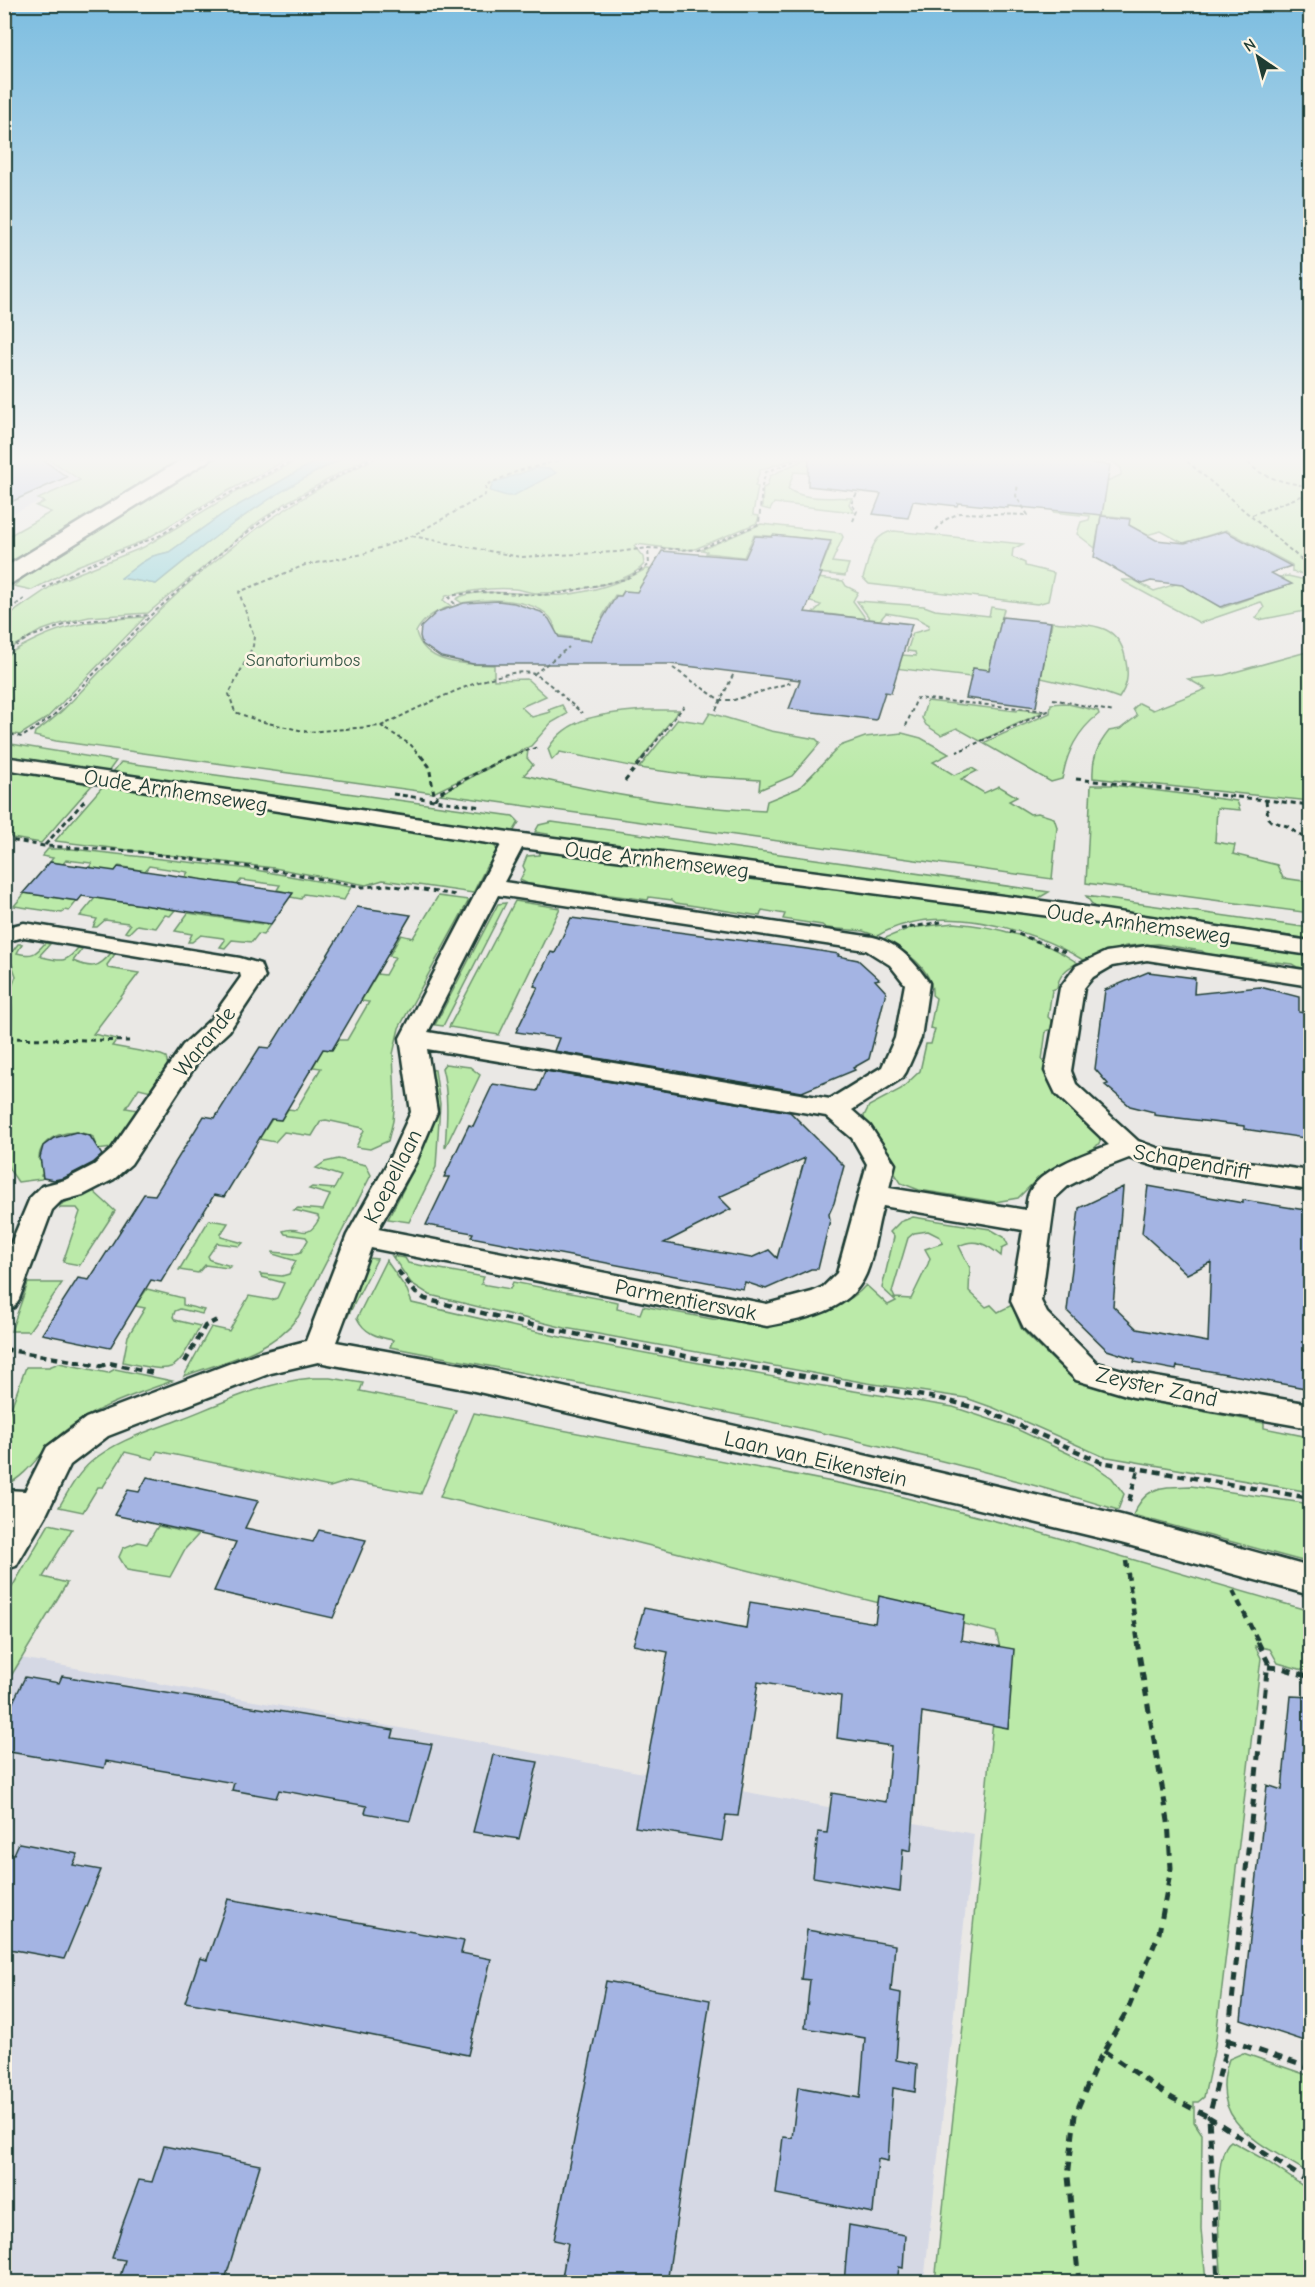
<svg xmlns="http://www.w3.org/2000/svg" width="1315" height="2287" font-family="'Comic Neue',sans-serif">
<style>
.built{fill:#d5d8e4}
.green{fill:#bbeaa9;stroke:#6d946e;stroke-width:1.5;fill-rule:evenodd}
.water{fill:#7acbd4;stroke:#569294;stroke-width:1.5}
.building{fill:#a4b4e3;stroke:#1f3d34;stroke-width:1.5;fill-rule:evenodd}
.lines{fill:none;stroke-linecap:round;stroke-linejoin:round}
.street-casing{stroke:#1f3d34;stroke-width:5}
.secondary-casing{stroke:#1f3d34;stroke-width:5}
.path-far3{stroke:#1f3d34;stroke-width:2;stroke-dasharray:4 3;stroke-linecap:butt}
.path-far2{stroke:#1f3d34;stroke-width:3;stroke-dasharray:5 4;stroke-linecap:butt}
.path-far1{stroke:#1f3d34;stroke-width:4.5;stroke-dasharray:7 5;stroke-linecap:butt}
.path{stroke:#1f3d34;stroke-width:5;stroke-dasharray:9 7;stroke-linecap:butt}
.street{fill:#fcf5e5;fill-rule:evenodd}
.secondary{fill:#fcf5e5;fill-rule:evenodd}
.labels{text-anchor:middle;stroke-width:5;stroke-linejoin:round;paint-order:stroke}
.far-park-label{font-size:18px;fill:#365746;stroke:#fcf5e5}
.street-label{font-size:22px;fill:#1f3d34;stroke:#fcf5e5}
</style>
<rect width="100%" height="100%" fill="#eae8e5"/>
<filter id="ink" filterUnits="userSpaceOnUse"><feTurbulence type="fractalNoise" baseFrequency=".0167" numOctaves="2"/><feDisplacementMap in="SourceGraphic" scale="12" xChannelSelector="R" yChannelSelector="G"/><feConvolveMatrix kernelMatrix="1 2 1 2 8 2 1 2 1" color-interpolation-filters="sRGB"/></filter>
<g filter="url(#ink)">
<!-- built -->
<path class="built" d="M4,457H61L97,475L5,517Z
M21,1658L974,1834L924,2282H5L4,1687Z"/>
<!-- green -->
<path class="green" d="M46,457H190L127,492L5,566V538L51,512L36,506L44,502L38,499L80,480Z
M219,457H292L224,493L143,541L77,566L32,590L14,586L50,555L168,484Z
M304,457H323L223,514L169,552L153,556L141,563L122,578L156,584L221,532L284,489L345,457H369L289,501L259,521L148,613L89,617L63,623L40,631L5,651V618L59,581L144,547L239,490Z
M378,457H800L760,470L755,486L758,487L753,513V515L759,516L757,523L695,549L684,550L636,544L634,546L643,557L644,564C629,585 563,593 538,593C531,593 523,590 515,589C493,587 467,591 446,596L443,600L451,606C435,612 424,617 416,632C425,666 466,664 494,665V680L527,679L546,696L521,707L532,717L550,712L548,710L562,705L567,714L551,723L531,746L433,793L56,741L34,736L35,732C57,718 74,699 92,680C114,657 136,634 159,611C223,548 297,496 378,457Z
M809,457H835L820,474L794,472L788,489C808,502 830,496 852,498L849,504L854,512L774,503L770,510L762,508L763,488L767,486L770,476Z
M1093,457H1310V575L1292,572V565L1226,530L1183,543L1161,531L1139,537L1128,536L1129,518L1101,515L1095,548L1077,534L1081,522L1089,520L1090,516L1053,512L1055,504L1121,475V468L1113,462Z
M761,524L841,533L843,537L832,562L849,564L845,576L819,573L831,544L815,542V539L754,535L744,557L706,553L707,551L701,550Z
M894,531L1023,544L1013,549L1012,557L1025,563V566L1054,573L1048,601L1037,604L869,584L863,578C870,558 870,534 894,531Z
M646,569H649L660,594L624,591L621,596L615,595L602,617L606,619L594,641L555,635C559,597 486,597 462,603L456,599C477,585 535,597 562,595C591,592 620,583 646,569Z
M1288,576L1310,581V610L1259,620L1256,618L1264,608L1261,602L1200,623L1121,580H1134L1154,591L1179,583L1222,608L1291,584L1279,577Z
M817,578L843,581L846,586L858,592L853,601L866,619L820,613L815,625L801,616L814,612L821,605L801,599Z
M857,601L924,606L935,610L989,616L991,607L1004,609L989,670L973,668L970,677L894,668L901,655L916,656L915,652L907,651L913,633L928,629L929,625L916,618L886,613L880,620L870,619Z
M145,617L47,718L20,735L5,732V656C56,625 87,620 145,617Z
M1052,622C1086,626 1120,619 1126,662C1129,676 1127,686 1119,698L1099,691L1041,678Z
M1310,651V801L1093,778C1092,758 1097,746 1109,731L1120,729L1137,716L1133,709L1139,703L1153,710L1206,689L1188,679L1224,675Z
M927,701L1017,711L1018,709L1043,712L980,741L957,728L941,735L926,725L922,718Z
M1064,703L1098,711L1099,714C1077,731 1067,752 1062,779L1051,782L983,743L1050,713L1051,704Z
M644,710H679L635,767L560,752L552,760L548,749C568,715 609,713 644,710Z
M710,713L771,731L816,739L820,743L792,776L759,790L760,780L698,776L639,768L678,719L704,723Z
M902,733L921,738L949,754L933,762L954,775L972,768L977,771L961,779L984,793L999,786L1017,797L1009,801L1030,814L1038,813L1054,818L1057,827L1052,879L440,794L511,756L528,750L527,758L533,765L524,775C604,794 683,808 765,811L767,801L799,788L840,746L865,737Z
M5,743L116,761L108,772L5,757Z
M121,762L513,816L519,822L512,834L113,772Z
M5,768L88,780L85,784L92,785L41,843L12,838L5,829Z
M114,784L479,841L494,845L498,851L493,863L487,865L473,893L383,880L366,885L274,868L55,841L102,787L110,788Z
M1091,785H1113L1237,801L1240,810L1217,808L1215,842L1235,845L1233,854L1277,865L1283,878L1310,882V913L1086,883Z
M552,822L1049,892L1037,899V901C874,878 710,862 547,839L548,834L535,832L539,825Z
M48,849H72L250,869L351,887L344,900L304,894L301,899L290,897L292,893L277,890L280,885L241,880L237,885L185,877L188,872L149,866L145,871L119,866L115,872L89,868L92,863L66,860L63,864L50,862L53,858L42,856Z
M541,851L912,896L1310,953V969L1297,967L1292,964L1206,954L1202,951L1158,944L1126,946L1083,960C1030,927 935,901 877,936L863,931L826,928L822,925L783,919L785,914L762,910L760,916L676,903L672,900L649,897L648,900L528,884L520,880L525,870L523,866L527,856L539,855Z
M25,893L77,901L69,911L64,910L62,913L14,906Z
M438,896L469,900L399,1028L393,1054L395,1098L393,1121L388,1141L370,1149L356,1147L364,1130L363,1128L326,1120L321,1121L312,1136L284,1132L275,1142L259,1139L272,1119L281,1120L288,1109L296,1110L321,1068L313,1067L323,1049L331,1050L338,1040H347L369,1002L361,1001L377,974L385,975L395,957L389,956L401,935L413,938Z
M1086,896L1310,928V939L1095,908Z
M95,898L175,910L170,916L165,915L156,928L137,925L129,933L125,932L130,925L128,923L105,920L97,927H93L97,919L80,916Z
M515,901L560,908L499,1035L449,1027Z
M506,903L443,1026L435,1025L498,904Z
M188,913L270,925L263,935L258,934L252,942L232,940L225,948L220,947L225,940L223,938L201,935L192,942H188L192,934L175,931Z
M954,923C997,926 1042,939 1078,963C1066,968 1059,975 1057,988L1052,990L1048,1017L1052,1021L1051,1029L1046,1031L1042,1060L1046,1063C1040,1091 1081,1116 1099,1132L1100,1142L1092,1151L1040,1176L1018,1198L995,1202L919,1190L901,1183L865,1127L864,1116L869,1106L901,1089L920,1071L926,1044H931L935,1029L930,1028L936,998L932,995C934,970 904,949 883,939L910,928Z
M45,943L50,944L40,955L42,957C61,961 65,964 78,948L82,949L73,961C92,969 99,968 111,953L115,954L107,965L108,968L139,973L93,1034L117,1039L112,1046L161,1055L166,1057L168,1066L151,1091L139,1088L126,1108L138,1110L112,1148L97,1150L93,1137C75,1126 38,1135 39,1160L49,1169L41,1175L45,1177L41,1179L18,1182L9,1169L5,1156V1092L10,1059L12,1011L10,992L16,976L9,956L18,944H22L17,953C32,957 36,954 45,943Z
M445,1064L470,1067L480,1075L445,1148C447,1121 449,1095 442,1068Z
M427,1069L435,1070L440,1104L436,1167L409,1222L388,1219L418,1161L431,1125Z
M338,1159L366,1165L371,1175L298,1317C272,1352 222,1362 184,1376L211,1327L229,1331L249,1296L272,1300L277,1298L284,1283L262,1277L260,1274L282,1276L289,1274L296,1261L273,1254V1252L295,1254L301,1252L308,1240L306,1237L285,1234L283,1231C301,1224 306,1243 319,1219L318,1216L294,1210L298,1208L323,1210L330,1195L309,1189L312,1187L334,1189L341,1176L316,1168L325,1162Z
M91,1189L115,1211L80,1265L63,1262L80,1212L77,1208H60V1205Z
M913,1217L990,1229L1004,1237L1008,1245L1002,1248L1001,1256C988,1245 975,1237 959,1246L970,1268L969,1291L986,1307L991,1305L998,1312L1012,1305L1021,1328L1028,1336L1072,1378L1103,1389L1170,1401L1175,1406L1264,1423V1428L1304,1436L1305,1431L1310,1432V1492L1102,1456L994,1408L966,1398L867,1383L565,1328L430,1295L411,1283L392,1256L405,1258L408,1263L484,1277L481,1284L510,1289L513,1282L618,1302L617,1309L640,1314L643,1306L717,1320L724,1317C771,1326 788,1329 832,1308C846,1302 857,1296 866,1285L888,1305L896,1301L882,1288L894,1237L890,1232L900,1222ZM928,1231L940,1237L943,1243L925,1249L930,1258L928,1264L911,1299L895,1298L892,1292L908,1238L914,1233Z
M209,1220L228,1223L221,1234V1237L243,1243L240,1246L217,1243L208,1256L210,1260L231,1266L228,1268L205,1265L198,1273L179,1270Z
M368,1258L377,1259L347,1318V1300Z
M386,1260L407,1290L412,1303L560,1337L811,1384L953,1407L1010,1426L1093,1465L1112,1478L1124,1494L1118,1510C880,1436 635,1395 390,1347L393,1340C377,1337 364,1333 357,1318Z
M28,1283H62L29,1331H11Z
M147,1289L183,1298V1305L204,1310L202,1314L180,1309L175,1311L173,1317L175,1320L200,1326C173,1375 178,1373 123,1362L128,1336L145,1308L135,1306Z
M59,1363L108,1373L115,1369L172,1381C134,1395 94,1407 62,1433C41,1450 30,1474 5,1486L4,1427L26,1367H49Z
M312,1378H330L363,1383L360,1391L456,1410L421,1494L349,1481L330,1487L157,1451L153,1459L125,1452L103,1487H98L83,1512L59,1507C68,1492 77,1474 91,1462C116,1440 150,1431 181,1419C224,1402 266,1382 312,1378Z
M474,1413L879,1491L1038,1532L1310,1611V1672L1278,1663L1270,1649L1255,1646L1261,1658L1215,2046L1204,2097L1198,2102H1194V2122L1202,2134L1201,2229L1206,2282H935L967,1989L1000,1648L996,1632L623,1539L440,1497Z
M1191,1486L1310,1504V1563L1133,1515C1146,1485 1162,1487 1191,1486Z
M49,1524L72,1529L43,1577L67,1583L5,1686V1599Z
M158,1526L198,1535L185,1549L170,1577L127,1570L119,1557L123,1548L138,1542L147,1544Z
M1243,2053L1310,2076V2174C1264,2144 1206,2125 1229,2059Z
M1231,2141L1265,2160L1310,2191V2282H1222C1220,2257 1210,2153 1231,2141Z"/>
<!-- water -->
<path class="water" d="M323,457H345C275,490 215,535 156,584L121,578L141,563L153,556L169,552L223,514Z
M536,468L551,469L556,473L513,496H507L490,491L493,483Z"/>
<!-- building -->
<path class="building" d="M4,457H39L67,477L4,505Z
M809,457H1036L1110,465L1102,515L1008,506V508L958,503L957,506L913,501L908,518L873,514L881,494L808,486Z
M1101,516L1130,519L1129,525L1156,540L1185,543L1225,531L1291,566L1271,573L1292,584L1220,607L1182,585L1151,581L1142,584L1094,557Z
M773,535L831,541L819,573H822L805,612L912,624L891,693L885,692L876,720L789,709L800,680L670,664H473L441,657L422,644L420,636L421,627L437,612L464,603L498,601L514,603L541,612L549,619L559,637L590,641L616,596H621L624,591L637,592L662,551L745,558L755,536L772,537Z
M1002,617L1051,622L1036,707L966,698L973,668L989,670Z
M50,862L115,871L118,867L293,893L271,924L82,896L78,901L23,893Z
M357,907L411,915L332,1050L323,1049L281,1120L271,1119L224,1197L214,1195L161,1282L151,1280L110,1348L42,1334L78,1278L89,1280L144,1194L155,1195L204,1116L215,1118L260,1047L270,1048Z
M571,918L807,949L839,954L838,956L858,960L879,979L875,980L886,992L869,1059L853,1068L855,1070L802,1092L554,1051L559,1038L516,1032L538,987L534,986L551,952L555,953Z
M1148,972L1195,978L1194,994L1260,987L1299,997V1012L1311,1014V1139L1244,1129V1126L1154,1115V1112L1130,1106L1105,1085L1108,1084L1095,1069L1105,990Z
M545,1071L790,1112L844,1166L834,1203L829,1214L830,1220L818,1269H811L766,1289L745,1282L743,1289L471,1237L473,1233L426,1225L449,1177H444L469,1125L473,1126L493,1084L537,1091ZM805,1158L777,1258L769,1250L751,1258L664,1243L731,1209L719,1197Z
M76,1132L90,1136L102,1155L93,1163L64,1178L54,1180L43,1178L40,1157L43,1146L54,1138Z
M1148,1186L1243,1203V1200L1311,1211V1389L1198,1369L1177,1366L1176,1370L1134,1362L1135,1359L1107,1350L1067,1311L1079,1208L1123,1187L1113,1306L1137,1329L1208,1342L1211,1262L1187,1274L1142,1233Z
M147,1477L258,1501L245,1528L313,1542L319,1530L366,1540L333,1618L214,1591L236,1542L114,1515L128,1490L139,1492Z
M879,1596L964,1615L961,1640L1014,1649L1008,1728L922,1712L911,1851L903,1849L900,1892L813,1877L818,1832L827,1833L832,1793L886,1802L891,1746L837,1738L841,1696L758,1682L738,1816L726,1815L722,1841L635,1827L668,1652L633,1645L644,1608L746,1628L750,1602L875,1623Z
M62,1676L394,1730L392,1738L432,1744L410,1821L365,1813L367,1806L279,1790L276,1798L232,1790L234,1783L194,1776L106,1761L104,1768L4,1751V1721L25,1677L59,1683Z
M1291,1696L1311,1697V2043L1241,2020L1267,1785L1282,1790Z
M493,1755L538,1762L519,1839L473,1832Z
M19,1843L78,1854L73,1865L101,1870L64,1959L4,1948V1853L14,1854Z
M228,1899L464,1941L461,1953L491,1959L468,2055L330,2027L185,2002L200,1958L207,1960Z
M807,1930L895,1945L891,1991L901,1993L896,2060L917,2064L915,2092L893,2088L888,2161L878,2159L873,2213L776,2194L783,2137L792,2138L798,2087L860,2098L865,2038L805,2028L810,1980L801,1979Z
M606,1981L710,2000L667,2283H561L568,2243L554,2240Z
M164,2146L260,2165L224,2283H118L125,2260L112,2258L122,2226L139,2180L152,2182Z
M849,2225L905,2235L903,2268L899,2267L897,2283H844Z"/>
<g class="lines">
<defs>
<path id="street" d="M4,757L515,833L1065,904L1310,941V955L1065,918L522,848L504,882L873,937C898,943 915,962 929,983L921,1038L906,1072L902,1078L852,1110L870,1126L895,1164L889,1188L1026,1210C1026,1206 1027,1200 1028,1196C1036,1170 1085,1154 1109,1145L1056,1094L1045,1071L1060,988L1076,966L1106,952L1147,946L1310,971V986L1147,960L1112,966L1093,977L1084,988L1071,1071L1076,1084L1138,1141L1160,1149L1310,1171V1190L1158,1167L1129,1158L1103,1168L1068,1186L1055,1198L1041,1301L1047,1313L1097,1363L1133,1373L1310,1404V1428L1133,1397L1076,1380L1024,1328L1011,1301L1023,1230L883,1206C876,1228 875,1253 866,1274C850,1312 803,1319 767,1326L371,1248L336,1342L470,1366L842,1450L1121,1515L1310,1567V1595L1121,1543L842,1476L470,1390L318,1362L271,1373L108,1436L70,1465L46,1515L16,1566L4,1570V1525L10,1517H4V1490L25,1491L47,1447L86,1418L255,1354L306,1341L347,1235L388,1162L411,1112L400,1038L501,845L4,769ZM498,895L866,950L890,965L905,984L895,1038L882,1067L830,1099L428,1032ZM427,1049L826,1116L852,1138L867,1164L837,1273L823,1287L812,1292L767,1304L378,1229L416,1162L437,1112Z
M24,923L240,958L260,964L265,977L229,1031L201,1057L131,1164L114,1179L83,1195L61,1201L52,1210L19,1299L14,1307L4,1310V1260L30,1198L42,1186L65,1180L94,1165L111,1150L183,1045L211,1019L241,977L240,973L235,972L24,937L4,942V928Z"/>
<path id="secondary" d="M186,457H211L208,461L12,583L4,585V568Z"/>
</defs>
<!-- street casing -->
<use href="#street" class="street-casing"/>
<!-- secondary casing -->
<use href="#secondary" class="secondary-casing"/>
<!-- path-far3 -->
<path class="path-far3" d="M1182,457L1310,567
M1244,457C1258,479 1287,482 1310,487
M1305,457V478L1310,486
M1304,495L1310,502
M1252,515L1304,495L1310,488
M853,521L857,511L851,504L857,493
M936,530L945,520L959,513L1028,515L1016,496L1018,484
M412,536L520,557L617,552L648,548L698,550L759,524L762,486L766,472L804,457
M43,588L86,566L161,535L211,503L299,457
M455,604L449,598L455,595L480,592L542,595L562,593L626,579L649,565L648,548
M4,613L24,599
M4,653L30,637L73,622L150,615
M673,668L720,700H734L792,682
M534,674L569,647
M1053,699L1114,712
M716,710L734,673
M381,726C411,712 507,660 536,675C552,684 567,701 582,713
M906,726L917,698L1048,711L957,752
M4,733L22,737L51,718L151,615L224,550L277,510L373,457
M422,758L411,745L381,726L308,732L259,721L235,712L229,694L253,646L254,636L239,592L305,565L363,554L412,536L485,495L486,485L518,471L572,457
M506,758L538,747
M643,758L684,706"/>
<!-- path-far2 -->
<path class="path-far2" d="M421,756L429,766L435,800
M1076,779L1310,805
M625,781L645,756
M393,794L481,807
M435,799L439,793L509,756
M1266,800L1268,818L1271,821L1287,826L1310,842
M4,839L44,846L132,851L273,870L363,887L388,885L457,895
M45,845L86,799
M901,929L941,922
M1010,931L1065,952
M4,993L11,975L7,959
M4,999L7,1005L8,1051L4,1061
M8,1038L129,1041"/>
<!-- path-far1 -->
<path class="path-far1" d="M4,1187L7,1193
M398,1271L416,1293L425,1299L540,1327L700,1359L942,1399L987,1411L1101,1462L1310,1498
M4,1349L100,1366L109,1363L154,1373
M185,1362L205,1326L217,1320
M1129,1501L1138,1470
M1126,1561L1138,1643
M1233,1591L1259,1643"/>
<!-- path -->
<path class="path" d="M1258,1642L1268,1662L1228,2040L1209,2117L1310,2183
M1268,1667L1282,1668L1310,1677
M1228,2040L1310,2068
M1104,2051L1172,2098L1209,2117L1218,2282
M1079,2282L1068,2177L1075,2115L1097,2063L1129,2007L1159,1933L1171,1868L1168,1821L1137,1642"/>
<!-- street -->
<use href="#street" class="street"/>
<!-- secondary -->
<use href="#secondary" class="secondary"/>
</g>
</g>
<!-- sky -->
<linearGradient id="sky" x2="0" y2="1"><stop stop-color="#7cbde0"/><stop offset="0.59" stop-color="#f6f5f3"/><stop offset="1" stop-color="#f6f5f3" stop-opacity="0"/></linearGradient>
<rect width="1315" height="778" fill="url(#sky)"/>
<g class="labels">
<!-- far-park labels -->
<g class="far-park-label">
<text x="303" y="666">Sanatoriumbos</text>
</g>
<!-- street labels -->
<g class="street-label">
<text transform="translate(176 790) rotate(9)" y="8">Oude Arnhemseweg</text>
<text transform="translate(657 859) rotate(7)" y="8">Oude Arnhemseweg</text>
<text transform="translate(1139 923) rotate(8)" y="8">Oude Arnhemseweg</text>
<text transform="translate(204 1041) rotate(-51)" y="8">Warande</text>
<text transform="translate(1192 1161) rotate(10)" y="8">Schapendrift</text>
<text transform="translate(392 1176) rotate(-63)" y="8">Koepellaan</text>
<text transform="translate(686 1299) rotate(11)" y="8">Parmentiersvak</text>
<text transform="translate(1157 1386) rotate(12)" y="8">Zeyster Zand</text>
<text transform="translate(816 1458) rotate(13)" y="8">Laan van Eikenstein</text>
</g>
</g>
<!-- margin -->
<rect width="1315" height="2287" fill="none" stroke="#fcf5e5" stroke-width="24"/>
<rect x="12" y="12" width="1291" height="2263" fill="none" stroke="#1f3d34" stroke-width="2" filter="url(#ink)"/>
<!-- north arrow -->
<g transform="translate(1258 57) rotate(325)" stroke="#fcf5e5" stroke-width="4.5" paint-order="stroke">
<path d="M0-4.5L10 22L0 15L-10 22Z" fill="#1f3d34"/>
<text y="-9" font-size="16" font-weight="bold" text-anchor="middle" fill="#1f3d34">N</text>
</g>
</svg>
